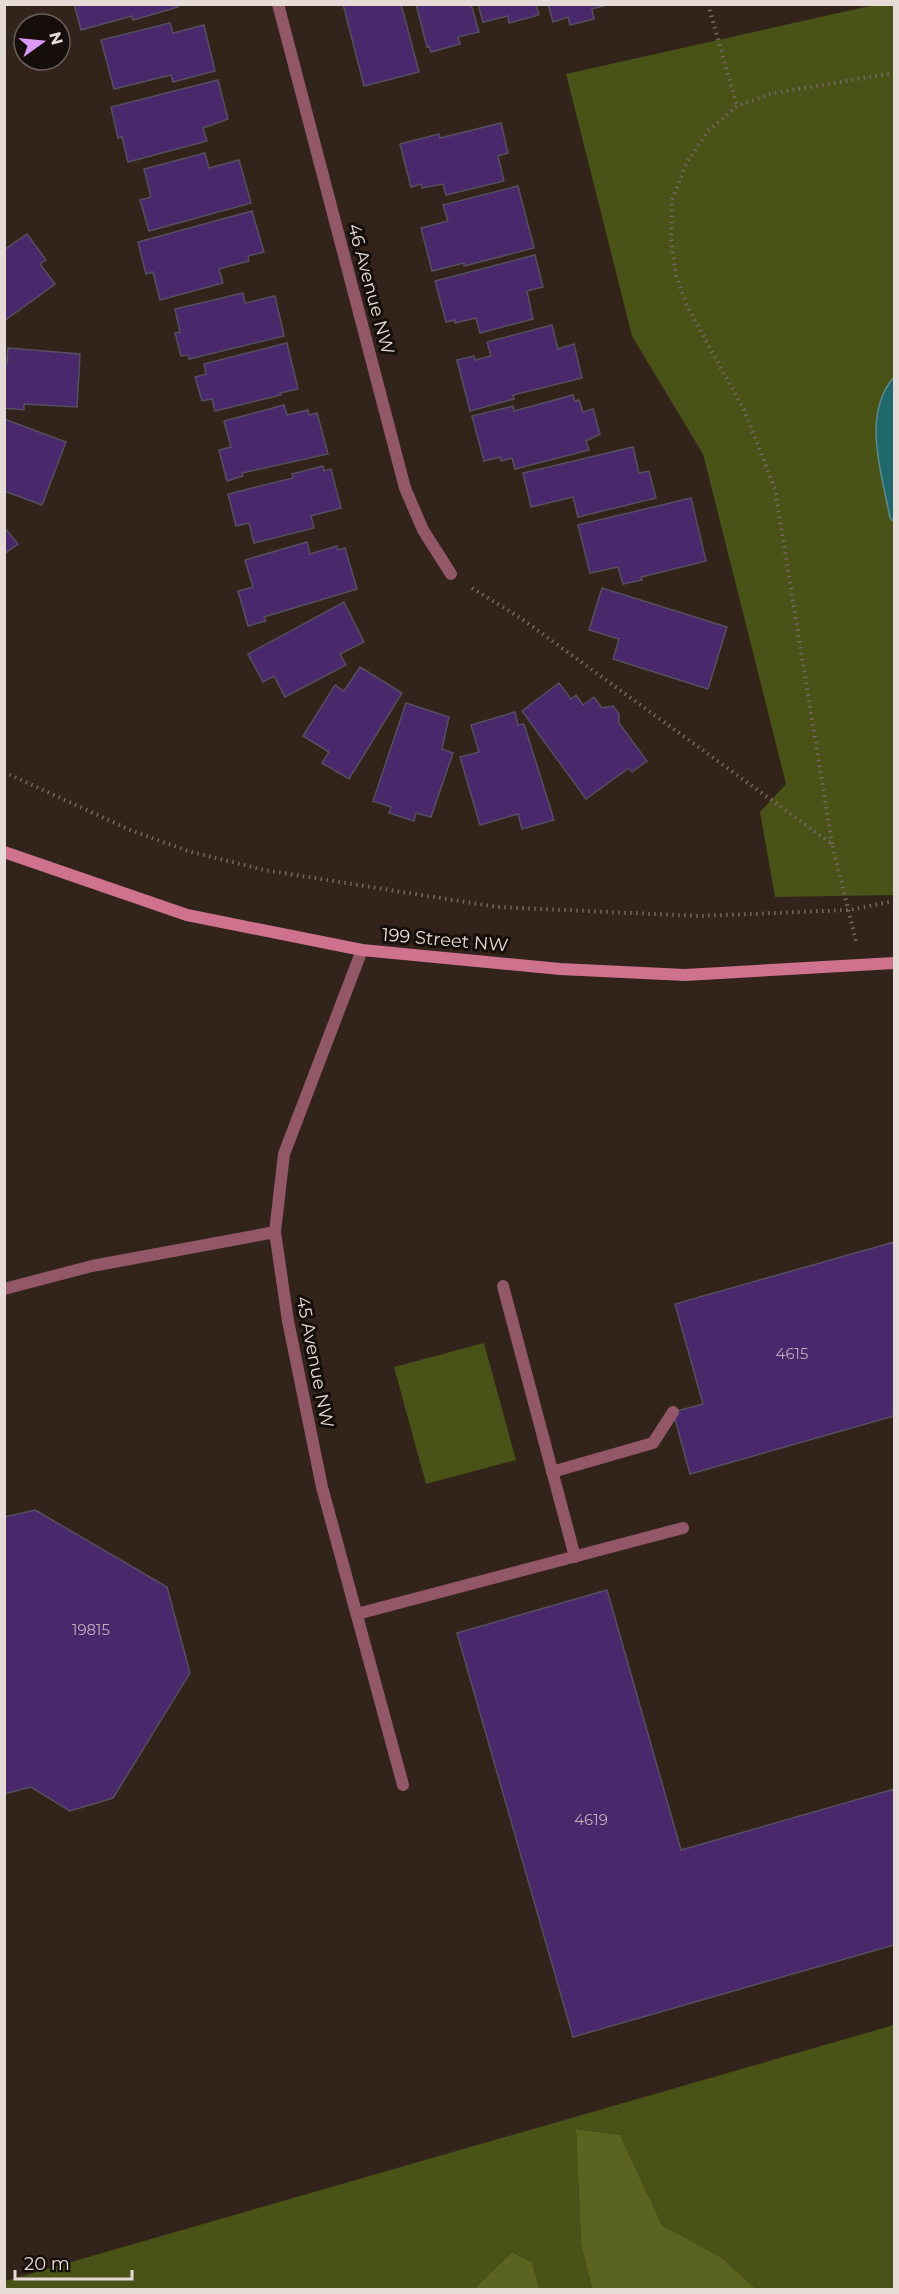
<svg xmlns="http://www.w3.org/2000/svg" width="899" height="2294" font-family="Montserrat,sans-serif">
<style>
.green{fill:#495217}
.forest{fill:#5a6420}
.water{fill:#21686d;stroke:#5c8a8c;stroke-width:1.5}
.building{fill:#4a286c;stroke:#564f5f;stroke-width:1.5}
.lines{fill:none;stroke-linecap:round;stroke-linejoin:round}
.path{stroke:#766861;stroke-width:4;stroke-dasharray:1.5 4.5;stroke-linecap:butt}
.service{stroke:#925868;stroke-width:12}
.minor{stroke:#925868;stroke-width:12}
.secondary{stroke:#ce728d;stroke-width:12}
.labels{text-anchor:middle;stroke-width:6;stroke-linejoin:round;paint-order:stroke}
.number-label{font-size:15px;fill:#bfaebc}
.street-label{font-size:18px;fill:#e6dbd6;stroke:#150e0a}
</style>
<rect width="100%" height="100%" fill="#32231b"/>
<!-- green -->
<path class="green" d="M874,5H894V377C861,415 882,474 890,518L894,522V895L775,897L760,812L786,784L703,454L632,336L566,74Z
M484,1343L516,1460L426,1484L394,1367Z
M894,2025V2289H756L722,2258L662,2225L620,2135L576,2129L581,2244L592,2289H539L532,2262L512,2252L474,2289L5,2290V2281Z"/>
<!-- forest -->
<path class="forest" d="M576,2129L620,2135L662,2225L722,2258L756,2289H592L581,2244Z
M512,2252L532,2262L539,2289H474Z"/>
<!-- water -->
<path class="water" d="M894,377V522L890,518C882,474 861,415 894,377Z"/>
<!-- building -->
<path class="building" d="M74,4H177L178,7L133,20L132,16L81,30Z
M343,4H401L419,72L364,86Z
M416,4H471L479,32L458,37L460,44L431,52L429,46L427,47Z
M478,4H536L539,15L509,23L508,16L483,22Z
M548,4H607V5L592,9L594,19L570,25L568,17L553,22Z
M170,23L173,33L204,25L215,71L173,82L171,75L114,89L101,40Z
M218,80L228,119L203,128L207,141L128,162L122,137L118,138L111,107Z
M501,123L508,153L498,156L504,181L446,195L443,184L422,188L421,184L411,187L400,144L439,134L440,138Z
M205,153L209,168L239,160L251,203L149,231L140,200L151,197L144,169Z
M518,186L534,248L464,266V263L432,271L421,228L448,221L443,205Z
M252,211L264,252L248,256L249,261L219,269L223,283L160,300L153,272L146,274L138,242Z
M27,234L46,260L40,264L55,284L4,321V250Z
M535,255L543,287L527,291L533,319L480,333L476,318L455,323V320L446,322L435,281Z
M243,293L245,303L275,296L284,336L189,359L188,355L181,356L175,333L180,332L175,309Z
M552,325L558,349L574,344L582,378L513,395L514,399L470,411L457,360L474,356L475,360L491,356L487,342Z
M287,343L298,389L280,393L281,395L215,411L212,399L202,401L195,377L206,374L204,364Z
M8,348L80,354L77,407L24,404V410L4,408V364H7Z
M573,395L575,401L579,400L583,412L593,409L600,434L586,441L589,450L515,469L512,458L501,461L500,457L484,461L472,416L513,406L514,411Z
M284,405L287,415L308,410L309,415L317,413L328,454L242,473L243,476L227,481L219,450L231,447L224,421Z
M4,419L66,442L42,505L4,491Z
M633,447L639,473L649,471L656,498L578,517L573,497L531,507L523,473Z
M323,466L324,471L331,469L341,508L311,516L314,528L254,543L249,523L236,526L228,494L293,478L292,474Z
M691,498L706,561L641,577L642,580L623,584L618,567L590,573L578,525Z
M4,527L18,544L4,554Z
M307,542L310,554L337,546L338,550L345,548L357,589L264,617L266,621L248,626L238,591L253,587L245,560Z
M602,588L727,627L708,689L613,659L619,639L589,630Z
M344,602L364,642L340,654L346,665L285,697L274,676L263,682L248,654Z
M360,667L402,693L349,779L322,763L329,752L303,736L335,685L344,691Z
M559,683L571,699L576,695L583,705L594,697L602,708L613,706L619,714V723L647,761L632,772L629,768L586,799L522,711Z
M406,703L449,717L442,749L453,753L431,817L416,813L414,821L389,813L391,807L373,801Z
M515,712L518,725L524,724L554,820L522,829L518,814L480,825L460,757L479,752L471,725Z
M894,1242V1416L690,1474L673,1412L703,1404L675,1304Z
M35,1510L167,1587L190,1673L113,1798L70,1811L31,1787L4,1794V1517Z
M607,1590L681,1850L894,1789V1945L573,2037L457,1633Z"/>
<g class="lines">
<!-- path -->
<path class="path" d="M708,4L737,106
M472,588L522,619L832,844L856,941
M4,772L130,830L188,851L264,870L497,907L699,916L849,910L894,901
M832,844L775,489L744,410L687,306L676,276L671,240L672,200L686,164L708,131L737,106L774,93L894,73"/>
<!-- service -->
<path class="service" d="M503,1286L575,1557
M552,1472L653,1443L673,1412
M357,1614L683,1528"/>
<!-- minor -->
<path class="minor" d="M278,4L405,488L423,530L451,574
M362,950L284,1154L275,1232L288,1321L322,1487L403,1785
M4,1289L92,1266L275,1232"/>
<!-- secondary -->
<path class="secondary" d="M4,852L187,915L362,950L560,969L685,975L894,963"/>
</g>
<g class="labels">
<!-- number labels -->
<g class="number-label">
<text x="792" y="1359">4615</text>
<text x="91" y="1635">19815</text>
<text x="591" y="1825">4619</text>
</g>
<!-- street labels -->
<g class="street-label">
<text transform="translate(371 289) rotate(75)" y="6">46 Avenue NW</text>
<text transform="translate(445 940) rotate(5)" y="6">199 Street NW</text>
<text transform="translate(315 1362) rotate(79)" y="6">45 Avenue NW</text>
</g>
</g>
<!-- border -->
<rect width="899" height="2294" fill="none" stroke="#e6dbd6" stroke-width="12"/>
<!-- north arrow -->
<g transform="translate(42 42) rotate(75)"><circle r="28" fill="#150e0a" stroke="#69605c" stroke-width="1.5"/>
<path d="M0-4.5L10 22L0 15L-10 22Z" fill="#da9af6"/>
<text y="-9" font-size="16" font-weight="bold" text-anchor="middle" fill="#e6dbd6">N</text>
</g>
<!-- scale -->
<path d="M15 2270v9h117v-9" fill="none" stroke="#e6dbd6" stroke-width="3"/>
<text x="24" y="2270" font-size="18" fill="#e6dbd6" stroke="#150e0a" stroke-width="4.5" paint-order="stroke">20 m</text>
</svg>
